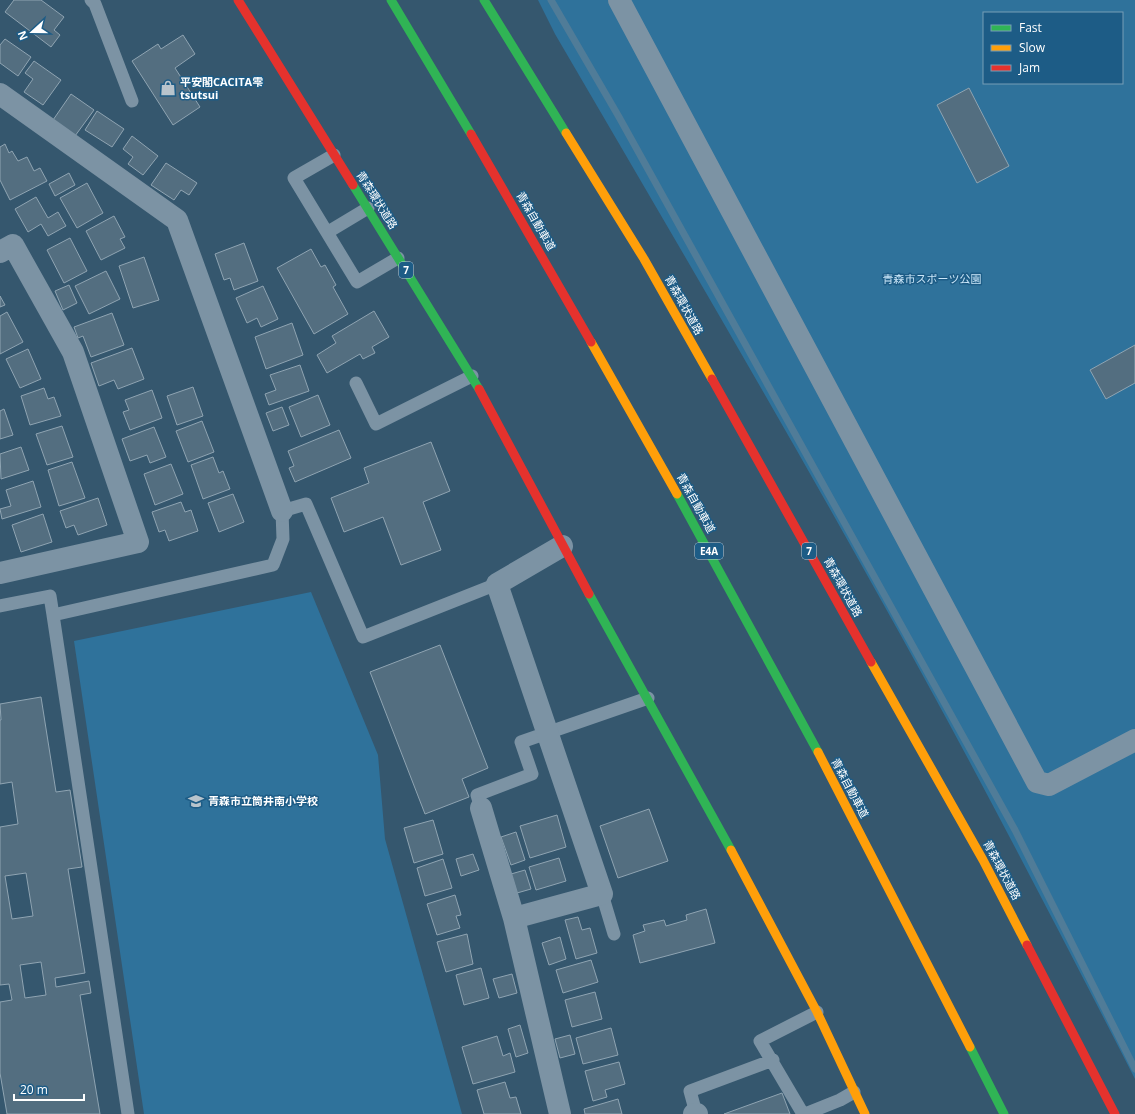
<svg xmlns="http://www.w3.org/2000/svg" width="1135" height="1114" font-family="'Open Sans','Noto Sans JP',sans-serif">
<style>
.green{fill:#2f729b;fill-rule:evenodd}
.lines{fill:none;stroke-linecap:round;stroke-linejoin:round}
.stream{stroke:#507c98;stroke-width:7}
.building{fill:#536e80;stroke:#8fa4b2;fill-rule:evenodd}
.lane{stroke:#7c93a4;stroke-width:13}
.street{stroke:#7c93a4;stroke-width:22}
.fast{stroke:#30b455;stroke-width:9}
.slow{stroke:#ff9f0a;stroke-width:9}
.jam{stroke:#e5322d;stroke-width:9}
.labels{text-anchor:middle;stroke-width:3;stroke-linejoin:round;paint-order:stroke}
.shield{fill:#1d5c86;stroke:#bbcedb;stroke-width:1}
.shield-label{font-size:10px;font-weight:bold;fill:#fff}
.poi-label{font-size:11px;font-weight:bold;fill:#fff;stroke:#1d5c86;text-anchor:start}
.street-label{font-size:11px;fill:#fff;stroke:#1d5c86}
.park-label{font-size:11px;fill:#cae6f8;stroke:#1d5c86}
</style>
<rect width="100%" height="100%" fill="#35576e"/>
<!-- green -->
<path class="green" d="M538,0H1135V1079C1051,915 966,751 876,591C772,404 663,219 555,34ZM984,13H1122V83H984Z
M311,592L378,755L385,839L462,1114H144L74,641Z"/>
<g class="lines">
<!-- stream -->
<path class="stream" d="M551,0L619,117L1015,830L1135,1069"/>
</g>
<!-- building -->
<path class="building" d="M14,0H41L64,17L54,30L60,35L51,47L5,12Z
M183,35L195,54L175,68L200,107L173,125L132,61L158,44L161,49Z
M5,39L31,57L18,76L0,63V45Z
M34,61L61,80L43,105L24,92L33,79L25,73Z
M969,88L1009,166L977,183L937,105Z
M71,94L94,110L75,136L53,120Z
M97,111L124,129L112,147L85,130Z
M132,136L158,156L143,175L128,164L133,157L123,149Z
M5,144L9,153L12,151L18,161L27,157L34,171L40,168L47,181L10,200L0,180V147Z
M166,163L197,183L189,195L181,190L174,200L151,185Z
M69,173L75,185L55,196L49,184Z
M87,183L103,213L77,228L60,198Z
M36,197L48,218L58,212L66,226L48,236L41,224L28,232L15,209Z
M114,216L125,237L120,239L125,248L101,260L86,231Z
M70,238L87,271L64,283L47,250Z
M244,243L258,281L234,290L230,278L224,280L215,254Z
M311,249L321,267L325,265L336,285L333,287L348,314L314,334L277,268Z
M144,257L159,300L133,308L119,266Z
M106,271L120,299L89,314L75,286Z
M69,285L77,303L63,310L55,291Z
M263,286L278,319L261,327L257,318L247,323L236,298Z
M0,296L5,305L0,307Z
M374,311L389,337L372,347L375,353L363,359L360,354L327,373L317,355L336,343L332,336Z
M7,312L23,342L0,354V316Z
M112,313L124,345L91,357L83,336L78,338L74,327Z
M292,323L303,355L266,369L255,337Z
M1135,345V383L1106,399L1090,370Z
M132,348L144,379L118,389L114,380L99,386L91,363Z
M28,349L41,379L20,388L6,359Z
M300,365L309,391L269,405L265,394L276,390L270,375Z
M193,387L203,416L177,425L167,396Z
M44,388L48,399L54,397L61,416L30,425L21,396Z
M152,390L162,418L130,430L123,412L129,410L125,400Z
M318,395L330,425L301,437L289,407Z
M282,407L289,425L273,431L266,413Z
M4,409L13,435L0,439V411Z
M202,421L214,452L188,462L176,431Z
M62,426L73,457L47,465L36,434Z
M154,427L166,457L150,463L147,455L130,461L122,439Z
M339,430L351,458L295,482L289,468L294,466L288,451Z
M431,442L450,491L423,502L441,550L401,565L383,517L344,532L331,498L369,483L364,468Z
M21,447L29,470L1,479L0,454Z
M213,457L219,473L223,471L230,489L203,499L191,465Z
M72,462L85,498L59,506L48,470Z
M171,464L183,494L155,505L144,474Z
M33,481L41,507L2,519L0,509L11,506L6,490Z
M233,494L244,522L219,532L208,503Z
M98,498L107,525L78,535L74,525L66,528L60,511Z
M181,502L185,512L191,510L198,531L169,541L165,530L159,532L152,512Z
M43,514L52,542L21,552L12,525Z
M440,645L488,768L462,779L469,797L425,814L370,672Z
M41,697L56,792L70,790L82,867L68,869L85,973L55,978L56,987L89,981L91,993L80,995L100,1114H7L0,1073V1002L12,1000L9,984L0,985V827L18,824L12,782L0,784V720H1L0,704ZM26,873L33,916L12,919L5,876ZM41,962L46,995L25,998L20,965Z
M649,809L668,861L618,878L600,826Z
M557,815L566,847L530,858L520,826Z
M433,820L443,854L414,863L404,828Z
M516,832L525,860L511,865L501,837Z
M473,854L479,870L461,876L456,859Z
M559,858L566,881L536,890L529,867Z
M443,859L452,888L425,896L417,868Z
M525,870L531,889L517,893L511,874Z
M455,895L461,915L456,916L460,928L437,935L427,904Z
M706,909L715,943L640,963L633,935L645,931L643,925L664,920L666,926L687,920L686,915Z
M578,917L582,930L590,928L597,953L576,959L565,920Z
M467,934L473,964L446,972L437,942Z
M560,937L566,959L549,965L542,943Z
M591,960L598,982L563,993L556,970Z
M481,968L489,998L464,1005L456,975Z
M512,974L517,993L499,998L493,979Z
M595,992L602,1019L572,1027L565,1000Z
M520,1025L528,1053L516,1057L508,1029Z
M611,1028L618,1055L583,1064L576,1038Z
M570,1035L575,1054L560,1058L555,1039Z
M497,1036L503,1056L510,1053L515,1072L473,1084L462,1047Z
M619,1062L625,1084L605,1090L607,1097L593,1101L585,1071Z
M505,1082L510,1098L516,1097L521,1114H484L477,1090Z
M782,1093L790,1114H724Z
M618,1099L622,1114H585L584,1109Z"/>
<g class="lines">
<!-- lane -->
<path class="lane" d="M91,0L95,4L132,101
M334,155L294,178L357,282L398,258
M328,232L368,208
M356,383L376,424L472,376
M0,606L50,596L53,615
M481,808L477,795L532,774L521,742L648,698
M602,894L614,934
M696,1113L690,1091L773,1060
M128,1114L53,615L273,565L283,539L282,511L306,504L363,637L497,584
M803,1114L760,1041L817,1012
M805,1114L840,1100L854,1092"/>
<!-- street -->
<path class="street" d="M619,0L1037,782L1049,785L1135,740
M0,94L177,220L282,511
M0,252L13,245L73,352L138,542L0,573
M481,808L514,918L560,1114
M514,918L602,894L497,584L562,546
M694,1114H697"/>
<!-- fast -->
<path class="fast" d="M391,0L471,134
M484,0L566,133
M353,185L479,389
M677,494L818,752
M589,594L731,850
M970,1047L1004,1114"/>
<!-- slow -->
<path class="slow" d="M566,133L644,259L712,379
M591,342L677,494
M871,662L983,860L1027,945
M818,752L970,1047
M731,850L817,1012L865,1114"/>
<!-- jam -->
<path class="jam" d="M238,0L353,185
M471,134L591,342
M712,379L871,662
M479,389L589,594
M1027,945L1115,1114"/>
</g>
<!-- icons -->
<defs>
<symbol id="shop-bare" viewBox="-9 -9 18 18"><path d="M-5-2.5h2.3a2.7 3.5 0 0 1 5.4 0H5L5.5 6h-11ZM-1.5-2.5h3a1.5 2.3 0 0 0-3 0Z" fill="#b8c4cc" stroke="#1d5c86" stroke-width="2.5" paint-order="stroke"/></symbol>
<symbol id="school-bare" viewBox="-9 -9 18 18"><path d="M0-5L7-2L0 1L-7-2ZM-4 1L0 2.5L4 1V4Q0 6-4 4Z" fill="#b8c4cc" stroke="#1d5c86" stroke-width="2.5" paint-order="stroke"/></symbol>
</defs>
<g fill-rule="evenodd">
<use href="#shop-bare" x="157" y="77" width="22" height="22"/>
<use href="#school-bare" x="185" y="790" width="22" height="22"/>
</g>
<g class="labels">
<!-- shield labels -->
<g class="shield">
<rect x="399" y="262" width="14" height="16" rx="3"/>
<rect x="695" y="543" width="28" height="16" rx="3"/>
<rect x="802" y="543" width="14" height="16" rx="3"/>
</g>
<g class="shield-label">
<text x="406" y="274">7</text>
<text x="709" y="555">E4A</text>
<text x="809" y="555">7</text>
</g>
<!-- poi labels -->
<g class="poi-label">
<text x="180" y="86">平安閣CACITA雫<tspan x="180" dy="13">tsutsui</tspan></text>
<text x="208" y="805">青森市立筒井南小学校</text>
</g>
<!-- street labels -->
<g class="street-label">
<text transform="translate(377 200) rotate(58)" y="4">青森環状道路</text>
<text transform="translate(536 221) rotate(60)" y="4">青森自動車道</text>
<text transform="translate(684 305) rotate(61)" y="4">青森環状道路</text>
<text transform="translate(696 503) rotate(61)" y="4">青森自動車道</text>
<text transform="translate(843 587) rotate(61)" y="4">青森環状道路</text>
<text transform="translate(850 788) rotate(62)" y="4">青森自動車道</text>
<text transform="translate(1002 870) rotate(62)" y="4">青森環状道路</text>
</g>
<!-- park labels -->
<g class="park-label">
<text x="932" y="283">青森市スポーツ公園</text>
</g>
</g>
<!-- legend -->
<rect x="983" y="12" width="140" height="72" fill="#1d5c86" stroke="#779db6"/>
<rect x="991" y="25" width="20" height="6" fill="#30b455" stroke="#779db6"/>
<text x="1019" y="32" font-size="12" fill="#ffffff">Fast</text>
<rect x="991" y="45" width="20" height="6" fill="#ff9f0a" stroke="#779db6"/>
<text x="1019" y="52" font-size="12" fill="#ffffff">Slow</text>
<rect x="991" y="65" width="20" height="6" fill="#e5322d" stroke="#779db6"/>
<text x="1019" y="72" font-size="12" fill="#ffffff">Jam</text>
<!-- north arrow -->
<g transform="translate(32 32) rotate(249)" stroke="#1d5c86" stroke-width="3" paint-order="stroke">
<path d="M0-3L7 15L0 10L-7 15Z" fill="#ffffff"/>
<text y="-6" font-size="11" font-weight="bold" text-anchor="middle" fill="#ffffff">N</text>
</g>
<!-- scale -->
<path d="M14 1094v6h70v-6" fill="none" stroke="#ffffff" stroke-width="2"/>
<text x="20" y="1094" font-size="12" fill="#ffffff" stroke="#1d5c86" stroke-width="3" paint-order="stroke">20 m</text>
</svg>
